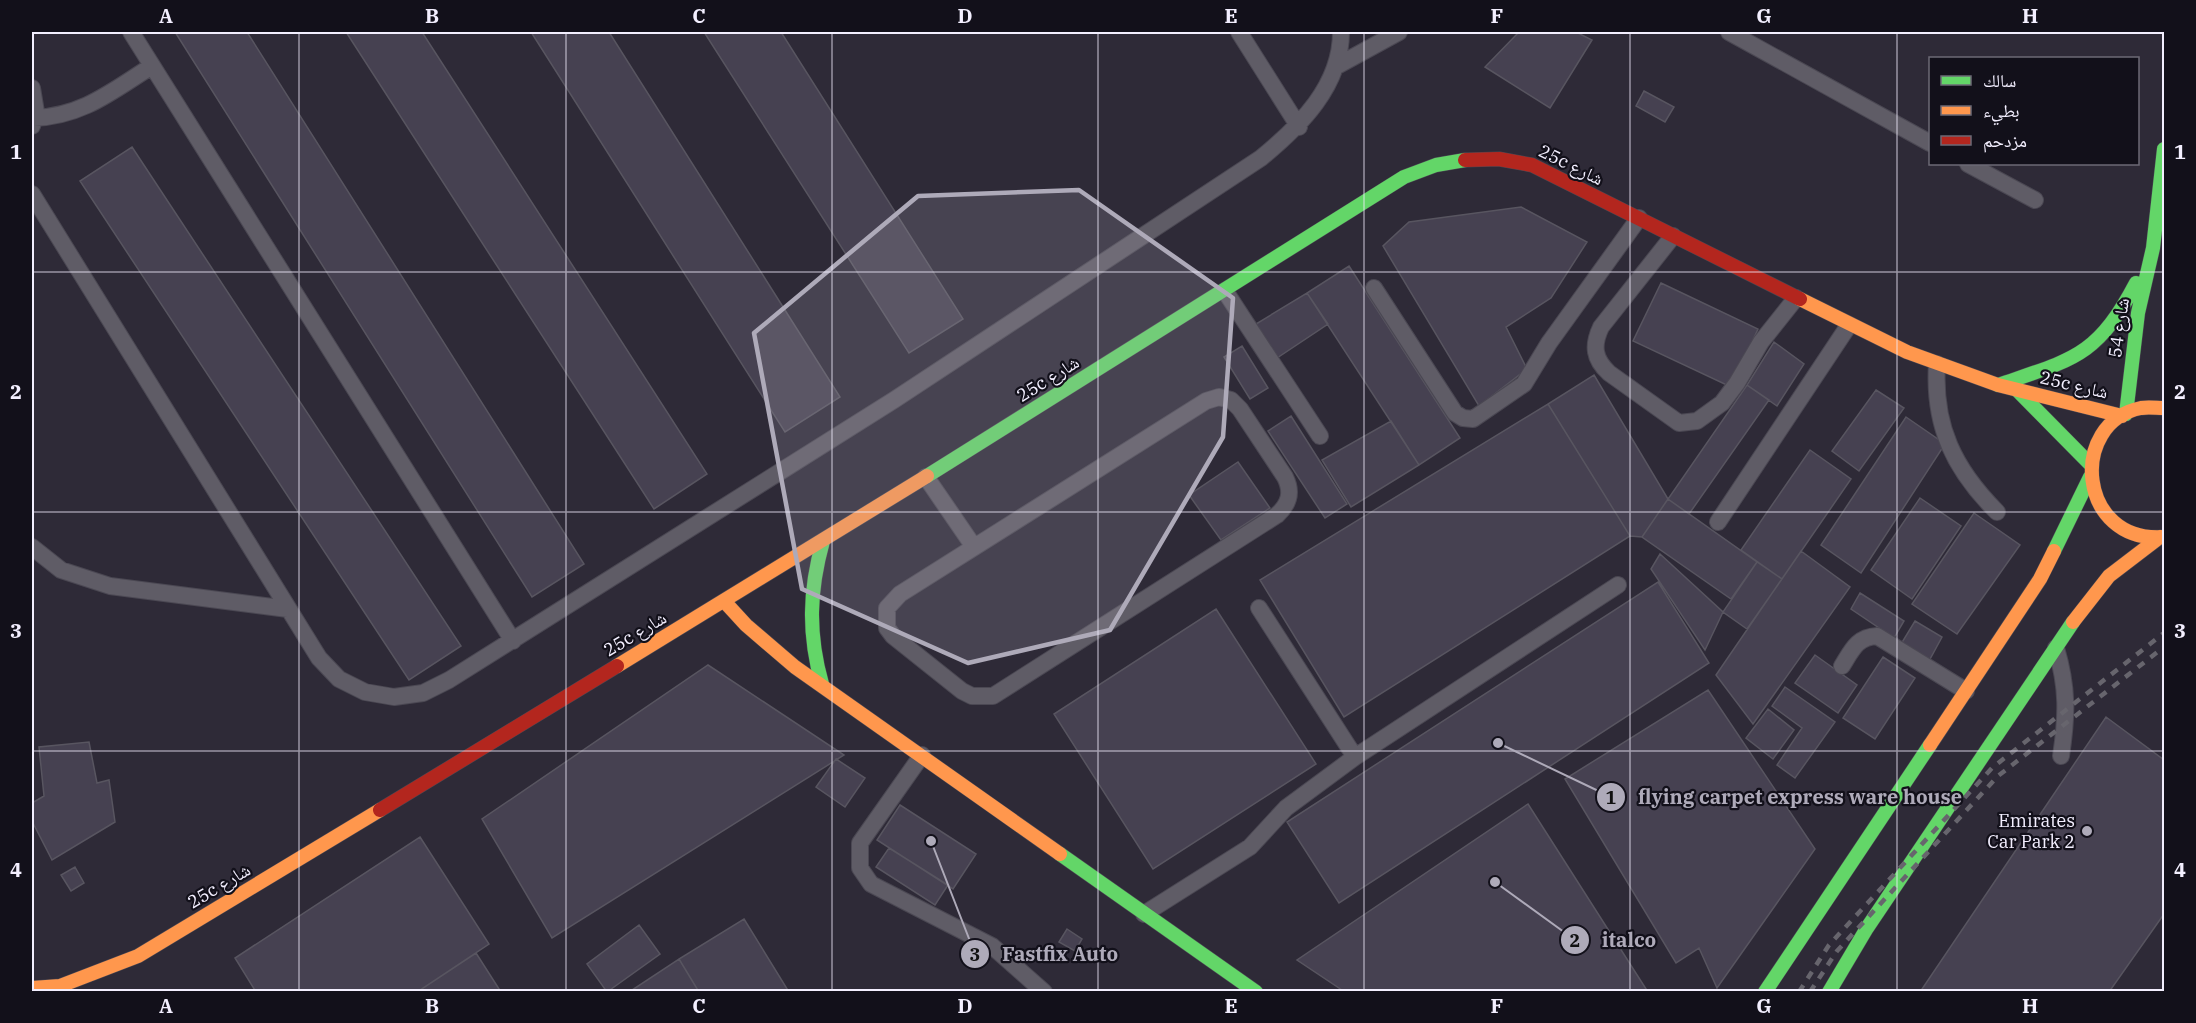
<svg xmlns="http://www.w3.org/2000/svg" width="2196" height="1023" font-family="'IBM Plex Serif','Noto Naskh Arabic',serif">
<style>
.building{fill:#464151;stroke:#585560;stroke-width:1.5}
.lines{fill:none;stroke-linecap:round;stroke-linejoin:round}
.lane-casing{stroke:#4b4853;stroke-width:18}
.fast-casing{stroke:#4b4853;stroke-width:15}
.slow-casing{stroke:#4b4853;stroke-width:15}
.jam-casing{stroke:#4b4853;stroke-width:15}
.lane{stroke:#5f5c66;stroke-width:16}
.fast{stroke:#63d668;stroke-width:14}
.slow{stroke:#ff974d;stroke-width:14}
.jam{stroke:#b3261e;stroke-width:14}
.rail{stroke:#67656d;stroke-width:4.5;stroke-dasharray:8 8;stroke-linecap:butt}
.marked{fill:#aeaab9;fill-opacity:0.2;stroke:#aeaab9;stroke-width:4.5;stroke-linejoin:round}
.grid{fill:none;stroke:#f3efff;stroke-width:1.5;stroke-opacity:0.55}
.poi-dot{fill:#aeaab9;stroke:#12101a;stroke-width:2}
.labels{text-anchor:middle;stroke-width:4.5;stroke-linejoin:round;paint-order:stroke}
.street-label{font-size:18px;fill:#f3efff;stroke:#12101a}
.poi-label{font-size:18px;fill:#f3efff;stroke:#12101a;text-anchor:end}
.leader{fill:none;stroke:#aeaab9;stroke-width:2}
.callout-dot{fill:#aeaab9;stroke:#12101a;stroke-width:2}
.mark-label{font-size:18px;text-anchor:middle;font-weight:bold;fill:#111}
.callout-label{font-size:20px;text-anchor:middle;font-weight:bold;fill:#aeaab9;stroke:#12101a;stroke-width:4.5;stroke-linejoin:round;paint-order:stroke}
.neatline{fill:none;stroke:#f3efff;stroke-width:2}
.grid-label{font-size:20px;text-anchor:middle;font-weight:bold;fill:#f3efff}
</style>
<rect width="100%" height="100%" fill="#2e2a37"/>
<!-- building -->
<path class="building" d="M175,32H247L584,564L532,597Z
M346,32H422L707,474L654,509Z
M531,32H609L840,397L785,432Z
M704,32H781L963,319L909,353Z
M1519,32H1576L1592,40L1550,108L1485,67Z
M1644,91L1674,107L1665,122L1636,106Z
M132,147L461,646L409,680L80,181Z
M1521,207L1587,242L1551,298L1506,327L1527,369L1479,406L1383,246L1409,222Z
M1349,266L1460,438L1419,465L1307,293Z
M1661,283L1758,329L1731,387L1633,341Z
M1307,293L1328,324L1277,358L1256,324Z
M1774,342L1804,364L1777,406L1747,385Z
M1242,346L1268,388L1250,399L1224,357Z
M1594,375L1668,499L1642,537L1630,536L1548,404Z
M1747,385L1769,400L1689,514L1668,499Z
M1876,390L1904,408L1859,471L1832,451Z
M1548,404L1630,536L1344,717L1260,580Z
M1291,416L1347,504L1325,518L1268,431Z
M1906,417L1945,444L1861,573L1821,545Z
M1391,421L1419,465L1351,507L1322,460Z
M1810,450L1851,479L1782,579L1741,550Z
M1238,462L1270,508L1221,540L1189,495Z
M1920,498L1961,526L1912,599L1871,570Z
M1668,499L1757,562L1731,599L1642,537Z
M1974,513L2020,545L1957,634L1912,604Z
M1801,551L1850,587L1753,724L1716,675Z
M1660,554L1723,612L1705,650L1651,569Z
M1757,562L1782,579L1747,629L1723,612Z
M1658,582L1709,663L1339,903L1287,822Z
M1860,593L1904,621L1894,638L1851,609Z
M1216,609L1316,764L1153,869L1054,714Z
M1915,621L1942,637L1929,661L1901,644Z
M1815,655L1857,685L1838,713L1795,683Z
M1883,657L1915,678L1875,739L1843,718Z
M708,665L844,755L552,938L482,819Z
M1785,687L1835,722L1795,778L1777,765L1802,728L1772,706Z
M1708,690L1815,849L1717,988L1699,948L1676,963L1565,779Z
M1768,709L1794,730L1773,759L1746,738Z
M2106,717L2164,760V914L2109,992H1920Z
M89,742L97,783L109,780L115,822L52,860L32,821V803L44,796L39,747Z
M836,759L865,778L845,807L816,787Z
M1528,804L1648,992H1345L1297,960Z
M900,805L976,854L953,889L877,840Z
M420,837L489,944L417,992H256L235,958Z
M889,848L948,885L935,905L876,867Z
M75,867L84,883L71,891L61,875Z
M744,919L789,992H699L679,959Z
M639,925L660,954L607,992L587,964Z
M1067,929L1082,939L1075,951L1059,942Z
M476,953L501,992H417Z
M679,959L699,992H629Z"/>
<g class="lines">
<defs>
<path id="lane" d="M131,32L513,641
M1239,32L1299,127
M1729,32L1930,143
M1335,67L1399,32
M32,88L36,112L32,126
M34,118C83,116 112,91 152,66
M1968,164L2035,200
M32,194L319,658L339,679L365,692L394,697L423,693L449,680L894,400L1261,158C1300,126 1341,86 1341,32
M1673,236L1601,327C1592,346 1594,359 1609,373L1679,423L1697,421L1722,403L1737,383L1761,342L1796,298
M1374,288L1455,413L1463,418L1473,419L1524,384L1549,343L1639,218
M1225,291L1320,436
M1937,364C1933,426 1954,469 1997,512
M1219,397L1231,400L1240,409L1285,477C1293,493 1289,504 1277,515L993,696H972L962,691L893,636L887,628V608L900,594L1206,401Z
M926,477L974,547
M1718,522L1849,325
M32,547L61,570L110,586L288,609
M1259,608L1355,757
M2056,648C2068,688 2067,716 2061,756
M1842,666C1852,650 1857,637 1877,636L1966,691
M922,755L860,843V868L871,884L992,946L1044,992
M1144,914L1250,847L1286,808L1355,757L1618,585"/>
<path id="fast" d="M1998,385C2074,359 2097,357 2136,283
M2018,391L2090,464
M2126,414L2138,313L2153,248L2164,149
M927,476L1404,177L1436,165L1465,160
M2054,551L2090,477
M822,684C808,634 809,591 823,541
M1060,854L1256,992
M1765,992L1930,745
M1829,992L1867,928L2073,622"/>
<path id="slow" d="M1800,299L1907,352L1998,385L2122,416
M2164,408C2157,408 2148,407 2141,408C2068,422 2077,544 2164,537
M724,601L746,625L795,667L1060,854
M2073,622L2109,576L2160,537
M617,666L927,476
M1930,745L2040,579L2054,551
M32,988L60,986L138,956L380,810"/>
<path id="jam" d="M1465,160L1499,159L1532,165L1800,299
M380,810L617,666"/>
</defs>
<!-- lane casing -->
<use href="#lane" class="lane-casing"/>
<!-- fast casing -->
<use href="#fast" class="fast-casing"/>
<!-- slow casing -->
<use href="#slow" class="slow-casing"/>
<!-- jam casing -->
<use href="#jam" class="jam-casing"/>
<!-- lane -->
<use href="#lane" class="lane"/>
<!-- fast -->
<use href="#fast" class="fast"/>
<!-- slow -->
<use href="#slow" class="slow"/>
<!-- jam -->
<use href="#jam" class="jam"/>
<!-- rail -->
<path class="rail" d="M1799,992L1829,945L1992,768L2164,633
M1810,992L1837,951L1998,776L2164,647"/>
</g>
<!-- marked area -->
<path class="marked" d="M1079,190L1233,298L1223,437L1110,630L968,663L802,589L754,333L918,196Z"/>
<!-- grid -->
<path class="grid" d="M299,32V992M566,32V992M832,32V992M1098,32V992M1364,32V992M1630,32V992M1897,32V992M32,272H2164M32,512H2164M32,751H2164"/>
<!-- markers -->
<circle class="poi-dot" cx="2087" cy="831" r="6"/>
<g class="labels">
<!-- street labels -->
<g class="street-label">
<text transform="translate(1571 165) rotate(26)" y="6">25c شارع</text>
<text transform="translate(2119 328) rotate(-82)" y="6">شارع 54</text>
<text transform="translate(1048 379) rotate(-32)" y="6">25c شارع</text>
<text transform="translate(2074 385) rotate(13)" y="6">25c شارع</text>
<text transform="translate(635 634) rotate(-31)" y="6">25c شارع</text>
<text transform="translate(219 886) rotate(-31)" y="6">25c شارع</text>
</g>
<!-- poi labels -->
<g class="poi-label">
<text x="2075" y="827">Emirates<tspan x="2075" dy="21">Car Park 2</tspan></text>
</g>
</g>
<!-- callouts -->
<path class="leader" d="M1498 743L1611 797M1495 882L1575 940M931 841L975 954"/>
<g class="callout-dot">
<circle cx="1498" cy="743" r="6"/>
<circle cx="1495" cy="882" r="6"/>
<circle cx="931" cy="841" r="6"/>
<circle cx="1611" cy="797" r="15"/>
<circle cx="1575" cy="940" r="15"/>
<circle cx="975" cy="954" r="15"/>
</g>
<g class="mark-label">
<text x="1611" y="804">1</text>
<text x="1575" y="947">2</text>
<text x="975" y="961">3</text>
</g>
<g class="callout-label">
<text x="1800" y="804">flying carpet express ware house</text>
<text x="1629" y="947">italco</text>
<text x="1060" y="961">Fastfix Auto</text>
</g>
<!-- border -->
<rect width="2196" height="1023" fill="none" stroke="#12101a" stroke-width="66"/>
<!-- legend -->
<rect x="1929" y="57" width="210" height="108" fill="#12101a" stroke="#6c6976" stroke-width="1.5"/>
<rect x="1941" y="76" width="30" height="9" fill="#63d668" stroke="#6c6976" stroke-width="1.5"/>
<text x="1983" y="87" font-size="18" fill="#f3efff">سالك</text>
<rect x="1941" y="106" width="30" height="9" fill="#ff974d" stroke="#6c6976" stroke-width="1.5"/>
<text x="1983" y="117" font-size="18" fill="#f3efff">بطيء</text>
<rect x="1941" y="136" width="30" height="9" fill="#b3261e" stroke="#6c6976" stroke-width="1.5"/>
<text x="1983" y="147" font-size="18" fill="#f3efff">مزدحم</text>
<rect x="33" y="33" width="2130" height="957" class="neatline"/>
<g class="grid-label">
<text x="166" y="23">A</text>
<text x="432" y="23">B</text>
<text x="699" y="23">C</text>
<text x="965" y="23">D</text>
<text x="1231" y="23">E</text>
<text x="1497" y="23">F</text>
<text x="1764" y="23">G</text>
<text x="2030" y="23">H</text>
<text x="16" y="159">1</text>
<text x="2180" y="159">1</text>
<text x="16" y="399">2</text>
<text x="2180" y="399">2</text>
<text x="16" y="638">3</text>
<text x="2180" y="638">3</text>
<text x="16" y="877">4</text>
<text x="2180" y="877">4</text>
<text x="166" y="1013">A</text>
<text x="432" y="1013">B</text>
<text x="699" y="1013">C</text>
<text x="965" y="1013">D</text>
<text x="1231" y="1013">E</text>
<text x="1497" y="1013">F</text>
<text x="1764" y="1013">G</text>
<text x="2030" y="1013">H</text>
</g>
</svg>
